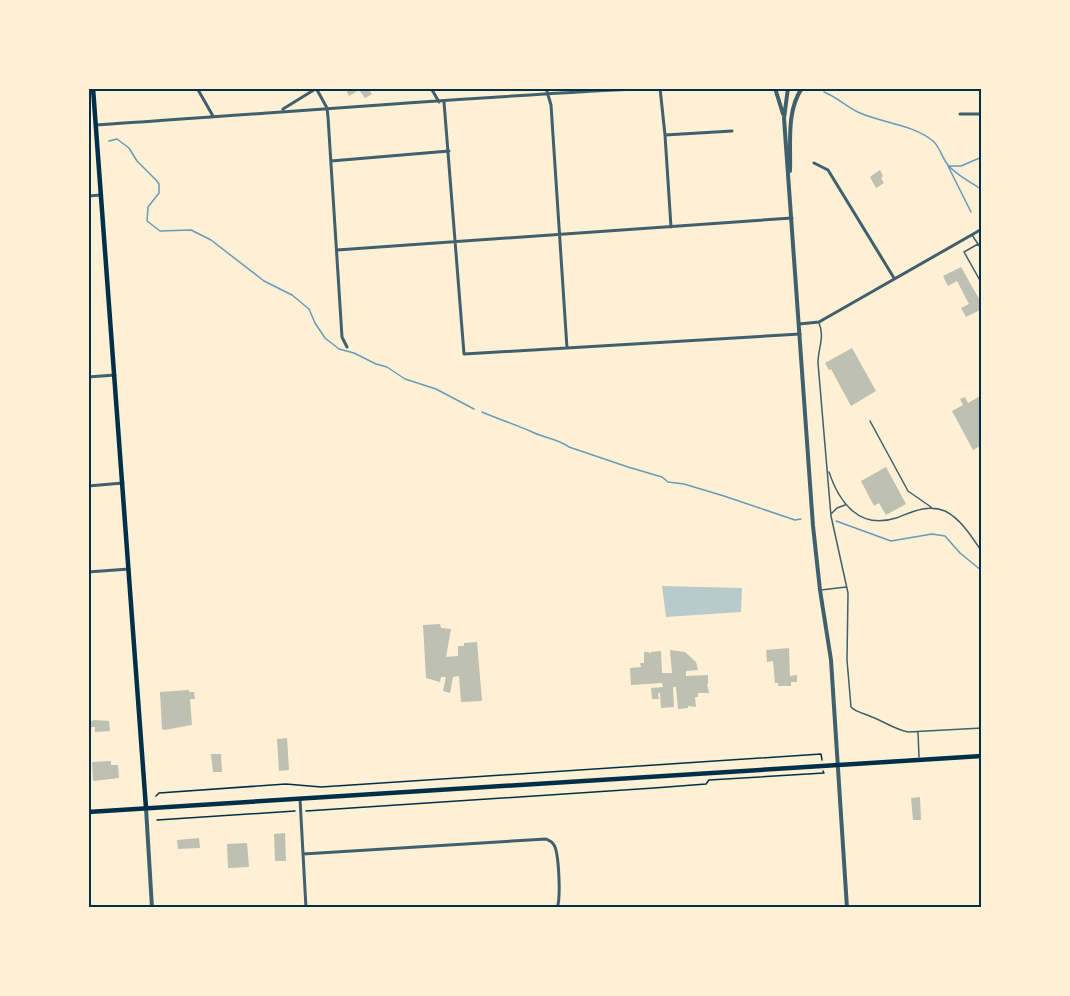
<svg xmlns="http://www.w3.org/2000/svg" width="1070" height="996" font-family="Overpass,sans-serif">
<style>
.green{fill:#b9caca}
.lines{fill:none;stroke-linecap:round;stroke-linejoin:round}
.stream{stroke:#669bbc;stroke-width:1.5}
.building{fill:#bec0b2}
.path{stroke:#003049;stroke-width:1.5}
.service{stroke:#3f606c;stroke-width:1.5}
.minor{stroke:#3f606c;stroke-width:3}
.tertiary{stroke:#3f606c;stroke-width:4}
.secondary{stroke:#003049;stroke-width:4.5}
.primary{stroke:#003049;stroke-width:4.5}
.neatline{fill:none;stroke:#003049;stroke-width:2}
</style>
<rect width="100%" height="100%" fill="#fdf0d5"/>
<!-- green -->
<path class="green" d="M662,586L742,588L741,612L666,617Z"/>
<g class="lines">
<!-- stream -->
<path class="stream" d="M824,92C837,97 848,108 860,113C883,123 914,125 933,141C940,147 942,158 948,165C956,175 971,182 982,190
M109,141L117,139L129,148L137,161L156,180L159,184V193L148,207L147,221L160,231L191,230L211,240L264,281L292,295L309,309L315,323L325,338L339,349L354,353L376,364L387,367L405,379L436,389L474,409
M971,212L948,166H961L982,157
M482,412C498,419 514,424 530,431C543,438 557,438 569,447L628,467L662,477L668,482L684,484L724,496L795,520L801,519
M836,521L891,541L932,534L945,536L960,553L982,571"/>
</g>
<!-- building -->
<path class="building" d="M345,88H368L372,94L365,98L359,90L349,96Z
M880,170L883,176L881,178L884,183L876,188L870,177Z
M961,267L982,304V309L966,317L961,308L969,304L957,281L948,286L943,276Z
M852,348L876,391L851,406L831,369L829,370L825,363Z
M982,395V445L973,450L952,411L963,405L960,399L965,397L968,403Z
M886,467L906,504L886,515L879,503L874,506L861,481Z
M440,624L441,628L451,629L446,657L458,656V646H464V643L477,642L482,701L461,702L459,676L453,677L450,693L443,691L446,677H441L440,682L426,678L423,625Z
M789,648L790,676L797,675V682H791V686H778V683H775L773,661L767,662L766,650Z
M670,650L685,652L696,662L698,670L686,671V676L708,675V684H707L709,693H698V697H695L696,707L688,706V708L678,709L676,687H673L674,707L661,708L660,693H658L659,699H652L651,688L663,687L662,683L631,685L630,668L641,667L640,663H644V652H649V654L651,652L661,651L662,673H672Z
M189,690V692H194L195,699H190L192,725L164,730L162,729L160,692Z
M94,720L109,721L110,731L95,732V727H90V722Z
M287,738L289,770L279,771L277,739Z
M211,754H221L222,772H213Z
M111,761V765H118L119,778L93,781L92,762Z
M920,797L921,820H913L911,798Z
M285,833L286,861H275L274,834Z
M199,838L200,848L178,849L177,840Z
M247,843L249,867L228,868L227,844Z"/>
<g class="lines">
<!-- path -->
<path class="path" d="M156,796L159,793L286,784L321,787L821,754L822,760
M306,811L654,788L706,784L709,780L824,773L823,771
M157,820L295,811"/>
<!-- service -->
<path class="service" d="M972,235L982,250
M978,244L964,252L982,284
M819,323C825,337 818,348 818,363L831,516L848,593L847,660L851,707C857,713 864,713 872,717C885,722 894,729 908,732L982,728
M870,421L908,491L931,507
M829,472C839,502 859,530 896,518C912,512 927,504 945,511C961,519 972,537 982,552
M832,513L837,508L845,505
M821,590L846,587
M918,732L919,757"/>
<!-- minor -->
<path class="minor" d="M197,88L213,116
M316,88L327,108L328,117L342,337L347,347
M431,88L439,102
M546,88L551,105L567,348
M660,88L665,135L671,227
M444,102L464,354L800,334
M283,109L317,88
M960,114H982
M96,125C283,113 471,96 658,88
M665,135L732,131
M331,161L449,151
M814,163L828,170L894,278
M88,196L101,195
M337,250L792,218
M799,324L819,322L982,229
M88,377L115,375
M88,486L123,483
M88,572L129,569
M300,799L306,908
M303,854L546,839C550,841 552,841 554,845C559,853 561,899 557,908"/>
<!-- tertiary -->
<path class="tertiary" d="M775,88L783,114
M788,88L784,118L813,526L820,590L831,660L847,908
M790,171C791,144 786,111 802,88
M146,808L152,908"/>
<!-- secondary -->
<path class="secondary" d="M93,88L146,808"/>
<!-- primary -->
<path class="primary" d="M88,812L982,756"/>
</g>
<!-- border -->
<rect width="1070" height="996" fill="none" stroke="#fdf0d5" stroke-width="180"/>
<rect x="90" y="90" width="890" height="816" class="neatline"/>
</svg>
